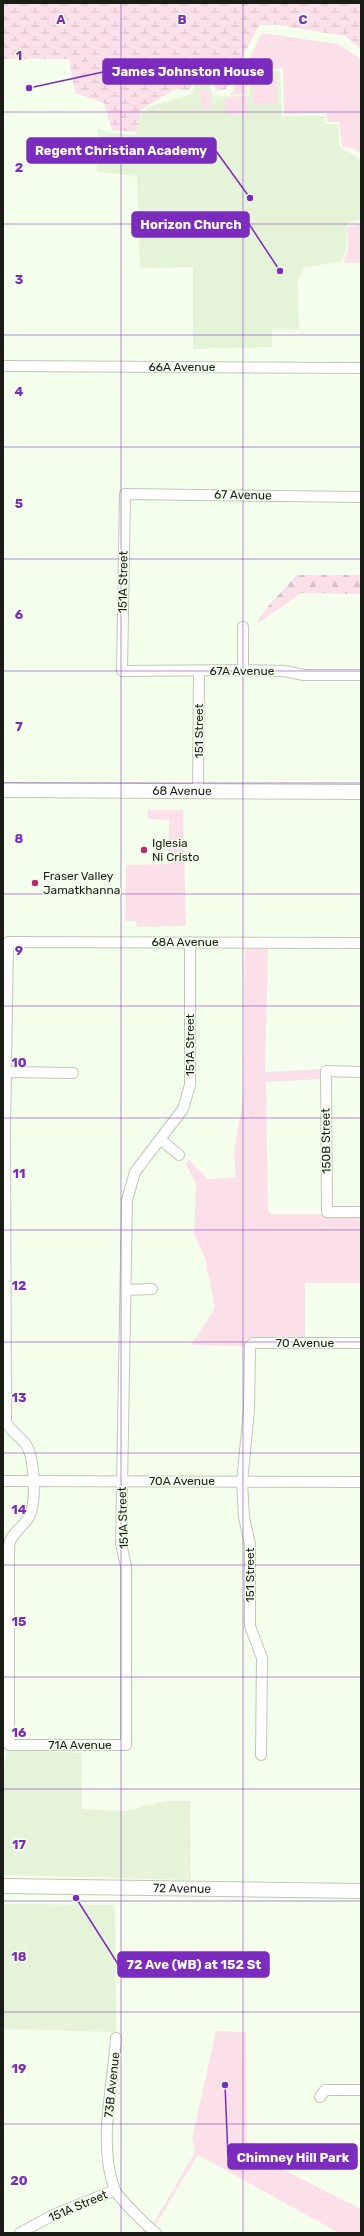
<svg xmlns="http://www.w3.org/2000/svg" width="364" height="2236" font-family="Rubik,sans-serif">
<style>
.built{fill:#e5f3d9}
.green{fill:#fce0e9}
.forest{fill:url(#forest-firs)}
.wetland{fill:url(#wetland-marsh)}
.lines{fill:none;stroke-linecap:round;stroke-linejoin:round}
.street-casing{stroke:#bec8b6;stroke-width:12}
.secondary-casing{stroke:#bec8b6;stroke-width:16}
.street{stroke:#fff;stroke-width:10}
.secondary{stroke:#fff;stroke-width:14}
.grid{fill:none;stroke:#7b2cbf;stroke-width:1;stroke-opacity:0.55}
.poi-dot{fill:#b52c6c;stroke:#f4ffec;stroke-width:1.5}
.labels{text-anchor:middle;stroke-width:3;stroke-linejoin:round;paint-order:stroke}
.street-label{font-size:12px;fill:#191d16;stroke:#f4ffec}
.poi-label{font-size:12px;fill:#191d16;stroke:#f4ffec;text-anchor:start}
.grid-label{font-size:13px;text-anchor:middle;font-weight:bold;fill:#7b2cbf;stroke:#f4ffec;stroke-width:3;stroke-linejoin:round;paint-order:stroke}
.leader{fill:none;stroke:#7b2cbf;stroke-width:1.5}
.callout-dot{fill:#7b2cbf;stroke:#f4ffec;stroke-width:1.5}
.callout{fill:#7b2cbf;stroke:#7b2cbf;stroke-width:1.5}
.callout-label{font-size:13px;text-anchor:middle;font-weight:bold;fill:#fff}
</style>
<defs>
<pattern id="forest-firs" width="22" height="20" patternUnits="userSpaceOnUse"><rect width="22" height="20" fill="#fce0e9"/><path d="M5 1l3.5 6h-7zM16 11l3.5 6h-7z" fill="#d7c0c7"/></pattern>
<pattern id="wetland-marsh" width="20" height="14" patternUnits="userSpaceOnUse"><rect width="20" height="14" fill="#fce0e9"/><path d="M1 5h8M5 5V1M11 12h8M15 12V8" fill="none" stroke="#d7c0c7"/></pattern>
</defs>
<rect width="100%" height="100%" fill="#f4ffec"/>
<!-- built -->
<path class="built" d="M280,70L282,116H325V124H338L340,147L361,160V220L347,223L346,249L342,261L303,268L301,276L298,279L299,329H272V347L193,349V267L140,268L137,176L97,172L98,128L109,133L136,135L142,112L149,107L192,94L194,84H209L214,97L249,95V74Z
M8,1749L82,1753V1809L126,1811L165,1801H190L191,1880L4,1875V1765Z
M5,1904L115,1905L116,2032L3,2029V1906Z"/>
<!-- green -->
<path class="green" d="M262,33L338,44L361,59V153L351,148L342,147L339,122H327L326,113L284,114L283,68L247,73V94L230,95Z
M276,73L277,103L253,105L251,76Z
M199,89H209L211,109H202Z
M245,96L247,98L248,111L245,114L227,115L224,101L226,98Z
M361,224V263H343L348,249L347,227Z
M147,810H183L186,926L137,927L136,921H125L126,865L168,864L169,820L148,819Z
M245,949H268L265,1072L322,1069V1079L266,1082L268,1211L272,1214H361V1283H305V1339H246L245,1346L191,1345L215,1308L205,1258L194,1235L196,1185L186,1164L189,1159L208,1179L236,1177L234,1153L243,1099Z
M216,2031L246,2032L247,2151L361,2209V2233H339L198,2155L155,2226L146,2233H140L153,2224L195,2152L192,2138Z"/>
<!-- forest -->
<path class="forest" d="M297,575H361V594L301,593L259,623L257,621L271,603Z"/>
<!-- wetland -->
<path class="wetland" d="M3,3H361V49L345,36L277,25H259L226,89L216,91L213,81L192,80L190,90L175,89L141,110L137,132L112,130L104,103L75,93L69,59H3Z"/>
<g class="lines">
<defs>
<path id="street" d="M3,366L361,368
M361,497L125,494L122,671L243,670L284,671L304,675H361
M243,627V670
M198,791L199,671
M190,942V1085L183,1109L135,1172L127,1200L121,1544L126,1566V1745H9V1546C10,1534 23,1527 29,1517C37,1503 35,1454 24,1442C17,1434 12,1433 6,1422L5,1130L8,942L361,943
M6,1072L73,1073
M361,1072L326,1071L327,1212H361
M160,1139L179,1155
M126,1290L152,1289
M3,1481L361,1482
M261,1755L262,1658L250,1626V1544L244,1517L242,1482L249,1410L250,1346L253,1343H361
M116,2038C113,2088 98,2140 114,2188C117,2197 148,2227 156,2233
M320,2097L325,2090H361
M20,2233L53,2215L115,2190"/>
<g id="secondary">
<path id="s1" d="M3,790L361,792"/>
<path id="s2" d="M3,1886L361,1891"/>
</g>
</defs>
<!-- street casing -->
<use href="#street" class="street-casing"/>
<!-- secondary casing -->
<use href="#secondary" class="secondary-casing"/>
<!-- street -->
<use href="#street" class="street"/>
<!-- secondary -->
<use href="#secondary" class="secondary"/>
</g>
<!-- grid -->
<path class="grid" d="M121,3V2233M243,3V2233M3,112H361M3,224H361M3,335H361M3,447H361M3,559H361M3,671H361M3,783H361M3,894H361M3,1006H361M3,1118H361M3,1230H361M3,1342H361M3,1453H361M3,1565H361M3,1677H361M3,1789H361M3,1901H361M3,2012H361M3,2124H361"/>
<!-- markers -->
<g class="poi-dot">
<circle cx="144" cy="850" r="4"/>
<circle cx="35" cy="883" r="4"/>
</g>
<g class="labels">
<!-- street labels -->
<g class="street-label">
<text x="182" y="371">66A Avenue</text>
<text transform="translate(243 495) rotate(1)" y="4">67 Avenue</text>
<text transform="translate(123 582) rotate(-89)" y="4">151A Street</text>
<text x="242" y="675">67A Avenue</text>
<text transform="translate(199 731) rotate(-90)" y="4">151 Street</text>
<text dy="4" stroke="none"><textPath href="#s1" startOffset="179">68 Avenue</textPath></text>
<text x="185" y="946">68A Avenue</text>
<text transform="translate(190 1045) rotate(-90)" y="4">151A Street</text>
<text transform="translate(326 1141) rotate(-91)" y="4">150B Street</text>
<text x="305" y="1347">70 Avenue</text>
<text x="182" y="1485">70A Avenue</text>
<text transform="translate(123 1518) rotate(-92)" y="4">151A Street</text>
<text transform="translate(250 1575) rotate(-90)" y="4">151 Street</text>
<text x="80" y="1749">71A Avenue</text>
<text dy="4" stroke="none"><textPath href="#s2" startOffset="179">72 Avenue</textPath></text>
<text transform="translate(112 2085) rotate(-84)" y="4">73B Avenue</text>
<text transform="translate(78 2206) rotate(-23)" y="4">151A Street</text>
</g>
<!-- poi labels -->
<g class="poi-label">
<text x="152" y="847">Iglesia<tspan x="152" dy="14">Ni Cristo</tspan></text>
<text x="43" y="880">Fraser Valley<tspan x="43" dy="14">Jamatkhanna</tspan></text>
</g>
</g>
<g class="grid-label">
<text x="61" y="24">A</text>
<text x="182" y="24">B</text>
<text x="303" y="24">C</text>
<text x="19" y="60">1</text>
<text x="19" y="172">2</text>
<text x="19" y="284">3</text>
<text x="19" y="396">4</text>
<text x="19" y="508">5</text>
<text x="19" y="619">6</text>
<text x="19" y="731">7</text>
<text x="19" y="843">8</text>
<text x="19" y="955">9</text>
<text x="19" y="1067">10</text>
<text x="19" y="1178">11</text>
<text x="19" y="1290">12</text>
<text x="19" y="1402">13</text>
<text x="19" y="1514">14</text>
<text x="19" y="1626">15</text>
<text x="19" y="1737">16</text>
<text x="19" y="1849">17</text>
<text x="19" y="1961">18</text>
<text x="19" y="2073">19</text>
<text x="19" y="2185">20</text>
</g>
<!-- callouts -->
<path class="leader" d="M29 88L103 72M250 198L216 151M280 271L249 224M76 1898L118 1964M225 2085L228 2157"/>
<g class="callout-dot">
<circle cx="29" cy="88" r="4"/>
<circle cx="250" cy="198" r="4"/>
<circle cx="280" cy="271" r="4"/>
<circle cx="76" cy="1898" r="4"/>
<circle cx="225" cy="2085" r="4"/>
</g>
<g class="callout">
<rect x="103" y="59" width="169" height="25" rx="4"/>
<rect x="27" y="138" width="189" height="25" rx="4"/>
<rect x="132" y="212" width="117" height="25" rx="4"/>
<rect x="118" y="1952" width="151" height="25" rx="4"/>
<rect x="228" y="2144" width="129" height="25" rx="4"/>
</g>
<g class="callout-label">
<text x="188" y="76">James Johnston House</text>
<text x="121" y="155">Regent Christian Academy</text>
<text x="191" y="229">Horizon Church</text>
<text x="194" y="1969">72 Ave (WB) at 152 St</text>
<text x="293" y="2162">Chimney Hill Park</text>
</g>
<!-- border -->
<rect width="364" height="2236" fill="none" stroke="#191d16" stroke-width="8"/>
</svg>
